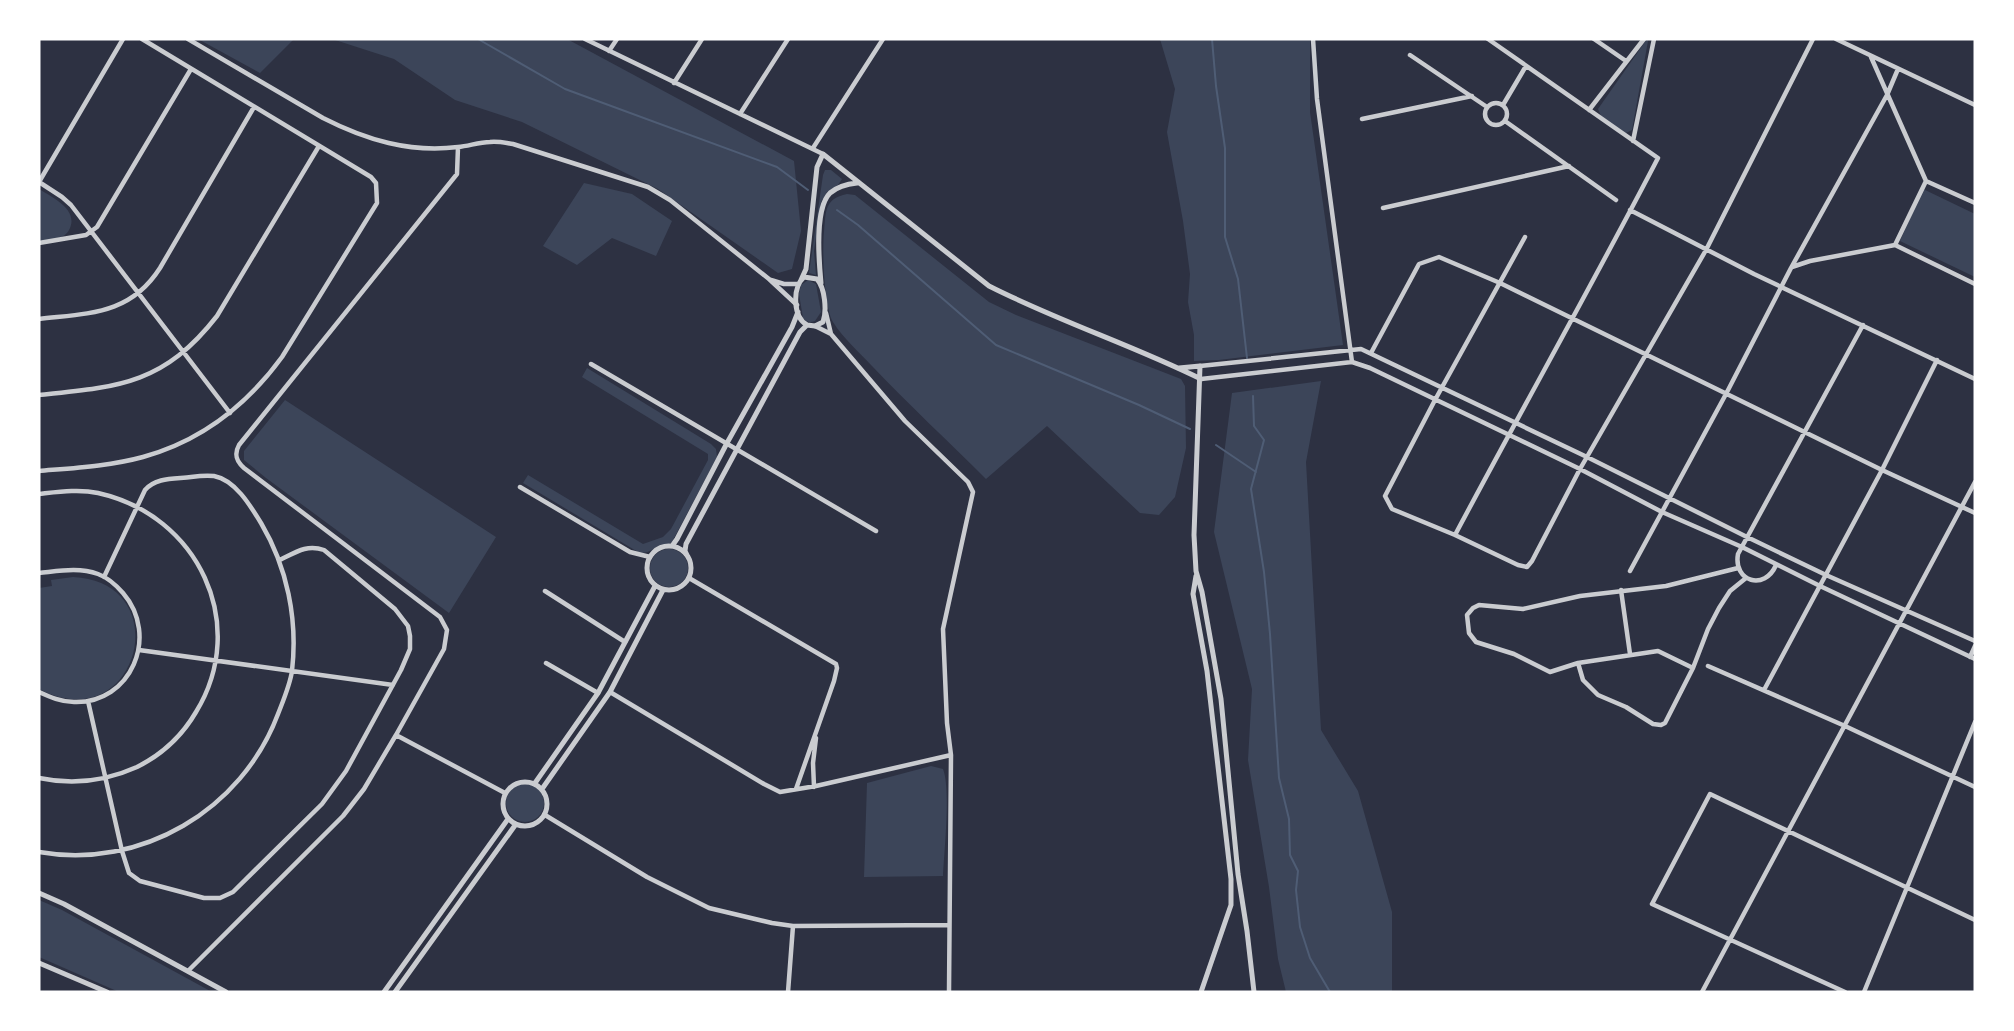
<svg xmlns="http://www.w3.org/2000/svg" width="2014" height="1031" font-family="Merriweather,serif">
<style>
.green{fill:#3c4559}
.lines{fill:none;stroke-linecap:round;stroke-linejoin:round}
.stream{stroke:#4f5d75;stroke-width:2}
.minor{stroke:#caccd0;stroke-width:4.5}
.tertiary{stroke:#caccd0;stroke-width:5}
</style>
<rect width="100%" height="100%" fill="#2d3142"/>
<!-- green -->
<path class="green" d="M198,39H294L260,73Z
M332,39H567L794,161L801,231L792,269L778,273L658,189L522,122L455,100L394,59Z
M1160,39H1310V112L1343,345L1219,360L1194,361V335L1188,302L1190,274L1183,221L1167,132L1175,89Z
M1647,39L1648,41L1632,130L1626,133L1601,116L1598,109Z
M825,170H831L842,179L838,185L827,192L821,202L814,251L816,275L809,273L823,175Z
M584,183L632,194L672,221L656,256L612,238L577,265L543,246Z
M39,189C52,197 80,210 69,230C67,234 63,237 58,238C52,240 45,240 39,241Z
M1923,189L1975,214V277L1900,241Z
M847,194L855,195L989,302L1016,315L1181,379L1185,386L1186,448L1175,497L1159,515L1140,513L1047,426L986,479C948,441 909,405 872,366C859,352 843,338 833,322C824,307 822,250 824,232C826,211 824,199 847,194Z
M808,280L816,284L821,312L815,321C810,323 806,322 803,318L799,294L801,285Z
M587,368L711,444L716,449L717,457L672,542C667,546 663,545 657,547C649,551 647,554 638,552L523,483L528,475L643,544L663,537L671,529L708,460V454L582,377Z
M1321,381L1306,462L1321,730L1358,791L1392,912V992H1286L1278,959L1269,887L1248,760L1252,689L1214,532L1232,393Z
M285,400L496,537L449,613L266,478L244,460V451Z
M650 568a19 19 0 1 1 38 0a19 19 0 1 1-38 0Z
M73,577C179,582 138,741 39,689V588L52,586L51,580Z
M931,766L943,769C951,789 944,853 943,876L864,877L867,783Z
M506 803a19 19 0 1 1 38 0a19 19 0 1 1-38 0Z
M39,900L62,910L212,992H119L39,957Z"/>
<g class="lines">
<!-- stream -->
<path class="stream" d="M478,39L565,89L777,167L808,190
M1212,39L1216,86L1225,148V237L1238,279L1247,358
M837,210L858,225L996,345L1139,405L1190,429
M1253,396L1254,426L1264,440L1251,489L1264,572L1270,634L1279,778L1289,819L1290,855L1298,871L1296,890L1300,927L1310,958L1330,992
M1216,445L1256,472"/>
<!-- minor -->
<path class="minor" d="M188,39L323,118C366,140 410,153 458,147C469,146 479,142 490,142C498,141 506,143 513,144L648,187L670,200L769,279L797,305
M585,39L823,154
M1313,39L1317,99L1352,362
M1594,39L1626,61
M1836,39L1975,105
M609,51L617,39
M1410,55L1487,107
M1871,57L1926,181
M674,83L702,39
M1485 114a11 11 0 1 1 22 0a11 11 0 1 1-22 0Z
M1503,105L1526,66
M1589,110L1644,39
M740,114L788,39
M1362,119L1472,96
M1505,121L1616,200
M1633,141L1654,39
M813,148L883,39
M1926,181L1975,203
M39,182L62,197L71,205L230,413
M39,182L123,39
M1383,208L1569,166
M1630,210L1754,274L1975,379
M1525,237L1435,400L1385,496L1392,509L1455,535L1518,565L1527,567L1532,561L1580,469L1706,250L1813,39
M39,243L86,235L97,227L191,69
M1895,245L1975,284
M1895,245L1926,181
M1792,267L1810,261L1895,245
M771,280L784,284H798
M826,313L831,334
M39,319C89,313 130,315 160,268L254,107
M815,326L831,334L905,421L968,482L973,492L943,629L947,723L951,755L949,992
M1371,353L1419,264L1439,257L1500,283L1882,470L1975,513
M591,364L876,531
M1200,366L1361,349L1587,457L1747,537L1826,575L1975,641
M1201,379L1352,362L1370,368L1580,469L1662,512L1742,547L1820,586L1975,659
M39,395C119,387 164,384 217,316L319,146
M39,471C74,468 110,466 143,457C201,441 247,405 282,357L377,203L376,183L371,177L142,39
M520,487L630,552L650,557
M39,494C58,492 79,489 98,493C198,515 250,624 196,712C182,736 161,755 137,767C106,781 72,785 39,778
M1455,535C1522,409 1592,285 1658,158L1488,39
M1776,565C1765,591 1733,582 1738,554L1863,325
M1630,571L1726,394L1791,268L1887,95L1898,69
M39,573C59,571 79,567 98,574C109,578 116,585 123,593C160,636 131,704 74,702C61,702 50,697 39,692
M689,578L836,664L837,668L834,681L796,789
M1621,590L1630,654
M545,591L625,642
M139,650L393,685
M1970,657L1975,646
M546,663L598,693
M1578,663L1583,680L1598,695L1626,707L1653,724L1661,725L1665,723L1693,668L1708,629L1719,608L1730,591L1746,578
M1708,666L1845,726L1975,787
M1693,668L1658,651L1578,663L1550,672L1514,654L1476,642L1469,633L1467,615L1473,608L1479,605L1523,609L1580,596L1666,586L1738,568
M1764,690L1882,470L1937,360
M610,692L764,784L780,792L816,786L951,755
M88,701L122,851L129,873L140,881L204,898H220L233,892L322,804L346,771L401,670L410,649V636L408,626L395,609L324,550C307,544 296,552 280,560
M396,735L505,793
M814,787L813,763L816,738
M545,815L647,877L709,908L772,923L793,926L948,925
M39,852C141,870 242,810 278,714C283,701 290,685 292,671C298,619 287,567 261,523C250,505 235,480 214,476C206,475 198,476 191,477C175,479 156,477 145,490L104,577
M188,971L343,816L364,789L396,735L444,649L447,630L440,617L244,468C236,461 234,454 239,445L457,174L458,147
M788,992L793,926
M1702,992L1975,482
M1845,992L1652,904L1710,794L1975,920
M1864,992L1975,722"/>
<!-- tertiary -->
<path class="tertiary" d="M804,277L817,279C825,288 827,311 823,322L815,326L807,325C793,317 792,288 804,277Z
M801,280L806,269L817,167L823,154L989,286C1058,321 1132,345 1201,379
M821,283C819,262 814,209 830,193C837,187 847,184 857,183
M1179,368L1200,366L1194,535L1196,571L1202,592L1221,699L1238,874L1247,931L1254,992
M647 568a22 22 0 1 1 44 0a22 22 0 1 1-44 0Z
M672,546L677,539L727,443L792,327L798,312
M687,555L685,551L686,544L800,332L807,325
M1196,576L1193,594L1207,671L1231,879V905L1201,992
M503 804a22 22 0 1 1 44 0a22 22 0 1 1-44 0Z
M535,783L598,693L655,586
M542,789L610,692L663,590
M39,893L64,904L226,992
M39,963L107,992
M384,992L508,819
M395,992L516,824"/>
</g>
<!-- border -->
<rect width="2014" height="1031" fill="none" stroke="#ffffff" stroke-width="81"/>
</svg>
